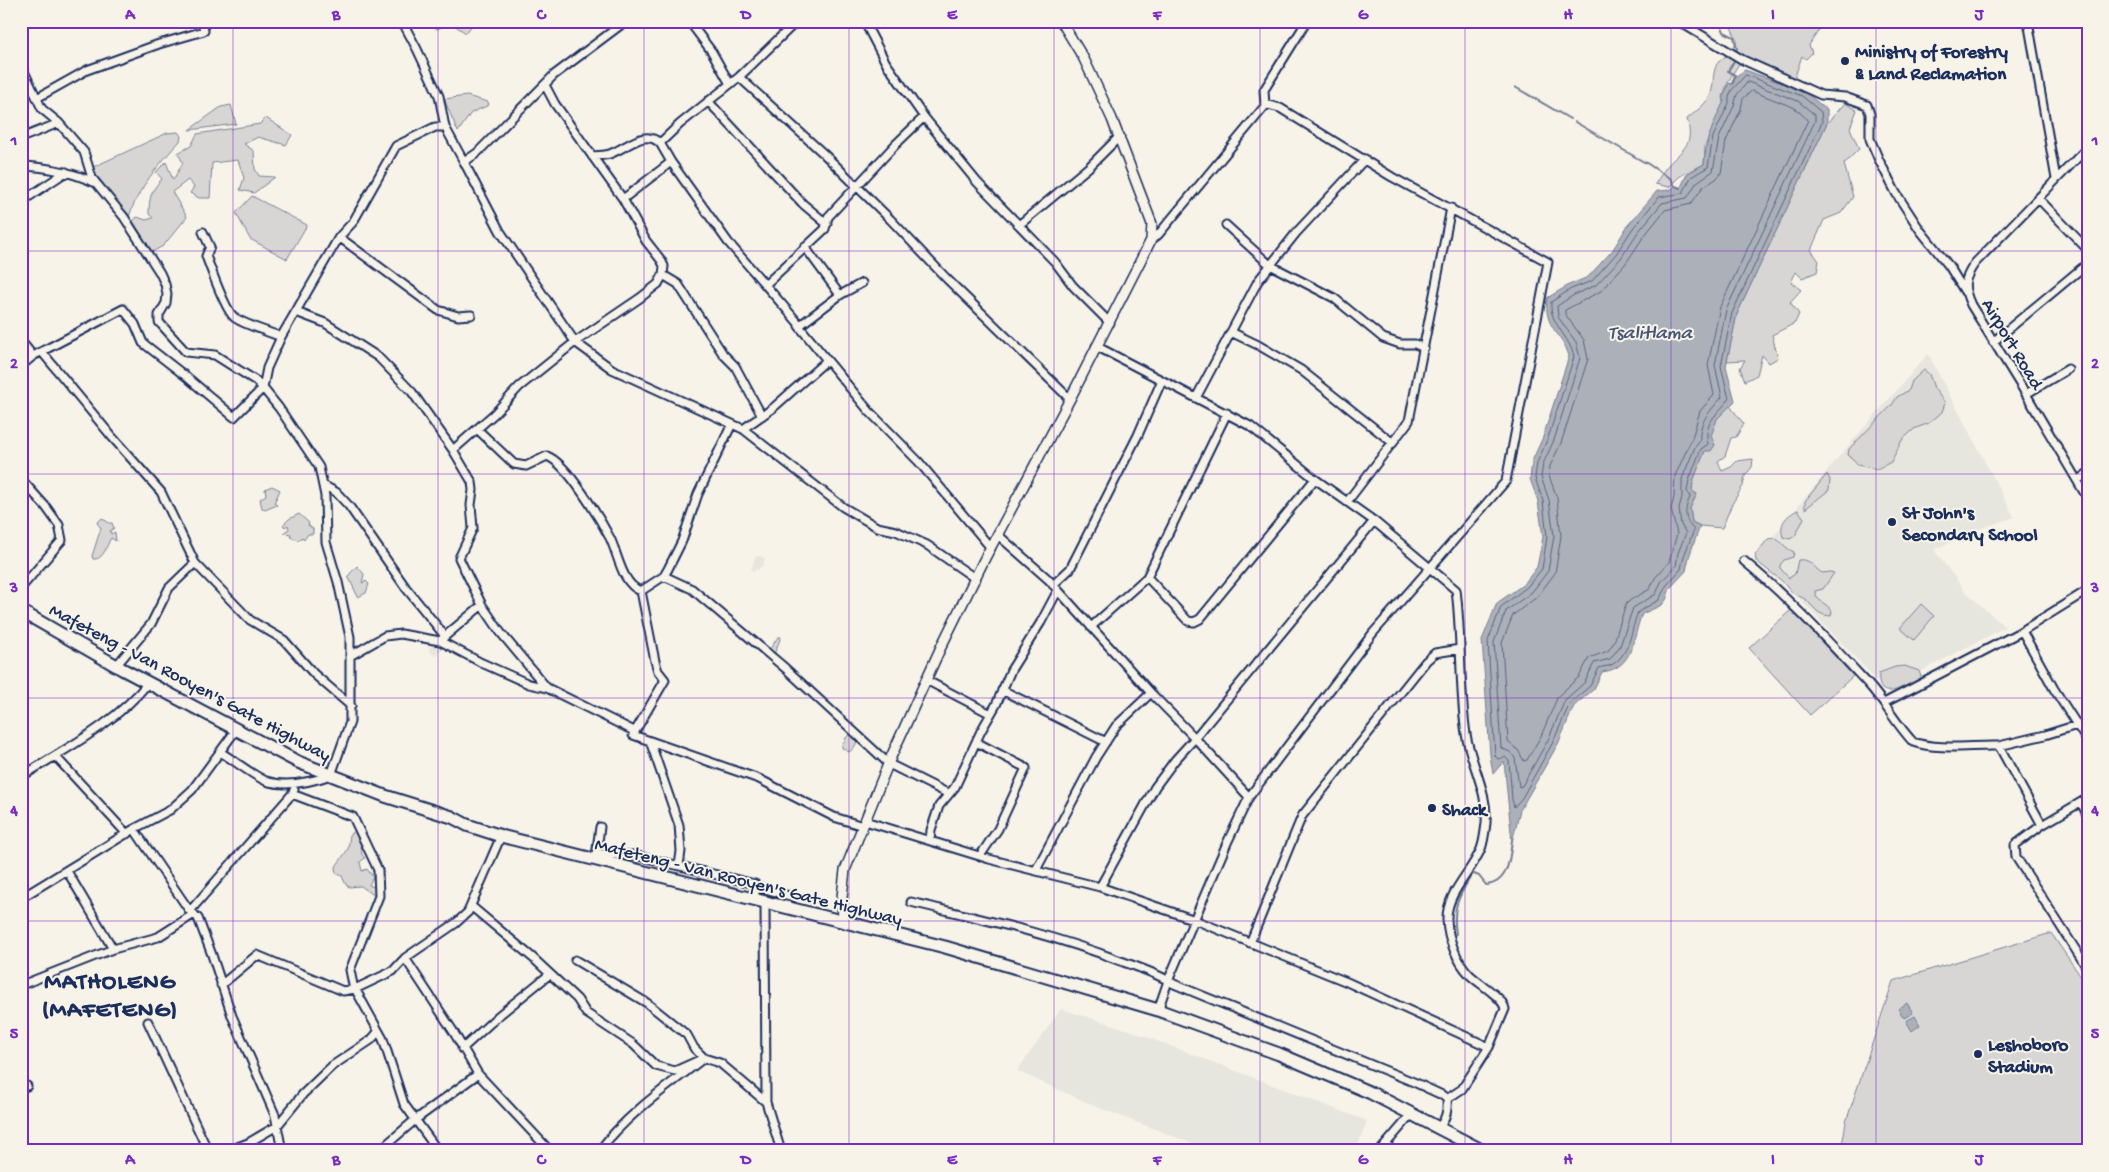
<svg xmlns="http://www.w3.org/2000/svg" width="2109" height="1172" font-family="'Gochi Hand',sans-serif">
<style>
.built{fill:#e6e5de}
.green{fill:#d7d6d4;stroke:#798299}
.water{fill:#acb0b9;stroke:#727c95}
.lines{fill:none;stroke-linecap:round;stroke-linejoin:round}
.shore{stroke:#556382;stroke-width:1}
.stream{stroke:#727c95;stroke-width:2}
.minor-casing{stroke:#1b2f5e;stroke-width:11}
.tertiary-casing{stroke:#1b2f5e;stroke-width:12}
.primary-casing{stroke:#1b2f5e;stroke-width:15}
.minor{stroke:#f7f3e8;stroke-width:7}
.tertiary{stroke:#f7f3e8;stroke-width:9}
.primary{stroke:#f7f3e8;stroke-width:11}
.grid{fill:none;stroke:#7b2cbf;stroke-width:1;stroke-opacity:0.55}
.poi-dot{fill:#1b2f5e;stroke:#f7f3e8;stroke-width:2}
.labels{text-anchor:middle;stroke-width:4;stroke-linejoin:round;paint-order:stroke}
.poi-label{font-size:19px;font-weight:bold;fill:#1b2f5e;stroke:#f7f3e8;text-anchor:start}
.street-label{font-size:19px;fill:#1b2f5e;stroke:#f7f3e8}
.water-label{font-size:20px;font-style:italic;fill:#465679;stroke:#f7f3e8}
.district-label{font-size:24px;font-weight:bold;letter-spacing:1px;fill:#1b2f5e;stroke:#f7f3e8}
.neatline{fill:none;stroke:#7b2cbf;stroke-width:2}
.grid-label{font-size:16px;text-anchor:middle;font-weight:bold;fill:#7b2cbf}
</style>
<rect width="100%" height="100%" fill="#f7f3e8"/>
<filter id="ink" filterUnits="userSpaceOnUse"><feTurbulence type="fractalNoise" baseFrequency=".02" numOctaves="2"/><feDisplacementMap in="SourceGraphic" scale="10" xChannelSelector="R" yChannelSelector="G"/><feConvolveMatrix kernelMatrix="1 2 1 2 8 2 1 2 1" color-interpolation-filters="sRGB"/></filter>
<g filter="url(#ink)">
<!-- built -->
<path class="built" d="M1928,354L2014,517L1974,531L1934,550L1965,591L2005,627L1886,690L1758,555L1837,459Z
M759,556L765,558L762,567L760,566L759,570L755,569L754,572L751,571L755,557Z
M437,641L443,649L435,656L428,649Z
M1061,1009L1126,1029L1367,1121L1356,1151H1212L1097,1107L1017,1071Z"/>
<!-- green -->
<path class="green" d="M426,21H475L466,33L451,23L437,29Z
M1728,21H1825L1809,45L1812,53L1806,59L1802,56L1794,79L1742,59C1735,71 1722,87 1724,101L1705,146L1704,164L1680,176L1669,187L1655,184C1660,177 1664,169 1669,164C1685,147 1694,144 1687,119C1695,112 1708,103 1711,93C1716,76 1709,62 1731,54L1737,40Z
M467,96L488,102L489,105L471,113L458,132L444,99Z
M1845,103L1857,110L1850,128L1859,149L1844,164L1853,197L1841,213L1824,220L1811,250L1819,261L1817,272L1802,278L1796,272L1791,282L1801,290L1790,302L1799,314L1795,323L1772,335L1778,358L1769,363L1762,355L1757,375L1745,381L1740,368L1745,360L1727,361L1737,314L1827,123Z
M231,105L236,124L189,130L221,107Z
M266,118L292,135L286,145L258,137L244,144L254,151L255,169L259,176L275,177L254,193L240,190L244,178L238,160L212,163L210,198H199L190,193L194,187L188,180L172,192L187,217L163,246L152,252L133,221L137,217L146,220L153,218L149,214C149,198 151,190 162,179L156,172L166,162L173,180L183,163L178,153L191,146L197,134L260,124Z
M178,132L181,136L180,141C159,164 138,188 129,217L97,181L91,168L167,133Z
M252,196L307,225L287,259L250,239L236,213Z
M1924,370L1929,374L1934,388L1945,403L1942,412L1934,419L1929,423L1914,429L1902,440L1891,462L1877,469L1857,465L1854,460L1848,455L1849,449L1892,405L1897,397L1909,390L1912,381Z
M1730,406L1744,424L1736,437L1731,438L1725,456L1718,461L1722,471L1731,467L1737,461L1753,459L1752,467L1745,476L1743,486L1732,504L1722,528L1700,526L1692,522L1690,508L1697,494L1692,491L1693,481L1717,419Z
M1827,474L1830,480L1829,490L1805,509V501Z
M272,486L280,490L274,503L277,505L265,510L262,508L260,499L266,495L265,489Z
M1798,510L1804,518L1795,536L1790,539L1783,537C1779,524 1785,516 1798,510Z
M299,514L309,523L308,525L313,529V534H308L304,540L303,537L298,540L290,537L291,534L283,533L289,529L288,525L285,527L283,525L289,519Z
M102,518L109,523H112L114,528L110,531L111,534L115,532L116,541L111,538C106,546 104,560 93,559L92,556L101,528L97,523Z
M1775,538C1782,542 1786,549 1794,552L1793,557L1784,560L1780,565V568L1789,578L1795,574L1798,560C1811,558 1812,567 1822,573L1830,572L1834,573L1823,589L1815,591C1814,600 1827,603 1832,611L1831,616L1824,615L1818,612L1805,599L1791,592L1782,581L1756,561L1755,555L1768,539Z
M357,566L364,574L362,583L366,581L369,584L366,593L358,597L348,576Z
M1921,604L1934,616L1914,640L1900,628Z
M1792,609L1853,676L1810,715L1749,648Z
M740,626L770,649L778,637H781L773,657Z
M1905,666L1919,671L1922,679C1906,684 1876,707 1879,673L1895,667Z
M853,730L858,736C857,743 855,748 849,752L842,748V745L846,740L845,739Z
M357,829L360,834L362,855L365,858L360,862L362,871L367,869L373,877L369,885L376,888L375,896L361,886L349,887L346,885L342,876L336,873L335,868L348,849L350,835Z
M2051,933L2088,987V1151H1841L1846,1122L1893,981Z"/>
<!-- water -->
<path class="water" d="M1745,70L1804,91L1827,110V123L1737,314L1726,366L1735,401L1717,419L1711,436L1715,445L1711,451H1705L1693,481L1692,491L1697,494L1690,508L1692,522L1700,526L1689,557L1686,571L1670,588L1666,600L1662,605L1642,614C1632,638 1635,668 1602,672L1594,689L1574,706L1558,744L1520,810L1512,842L1504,761L1493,774L1490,755L1482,640L1497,603L1524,584L1537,567L1543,537L1538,501L1530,479L1532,461L1543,437L1569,356C1561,330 1544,330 1547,298L1569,285L1588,277L1612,251L1628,225L1657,191L1670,190L1675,186L1680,189L1687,174L1704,164C1706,139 1713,124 1724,101L1723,97L1729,83L1733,84L1736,76Z
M1907,1003L1913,1013L1904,1018L1898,1009Z
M1915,1016L1920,1025L1912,1031L1906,1021Z"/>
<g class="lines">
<!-- shore -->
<path class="shore" d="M1746,75L1802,96L1821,112L1822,122L1732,313L1721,366L1729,399C1717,415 1703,422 1708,444L1701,449L1689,480L1687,491L1690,497C1684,510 1684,520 1694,530L1684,556L1681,569L1666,586L1659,600L1638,612C1631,628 1631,653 1613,664C1609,667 1603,666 1599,668L1590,686L1570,703L1553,742L1522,798L1514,807L1512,799L1509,761L1505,757L1498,759L1495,756L1488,641L1501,607L1527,587L1542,569L1547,537L1543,501L1535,478L1537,463L1548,438L1574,357C1570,336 1549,324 1551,302L1571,289L1592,281L1616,254L1633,228L1659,197L1683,193L1691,177L1708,167L1713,137L1729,103V97L1732,90Z
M1748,82L1798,101L1815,115V121L1726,310L1715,365L1722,397C1711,410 1698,422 1700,441L1695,447L1682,479V498L1679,509L1681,525L1686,533L1678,553L1676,566L1661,582L1656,594L1633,608L1620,646L1610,659L1594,663L1585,682L1565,700L1548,740L1522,786L1519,787L1515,758L1510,752L1501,748L1494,642L1506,611L1532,592L1548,571L1554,536L1549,500L1541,477L1543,464L1554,440L1580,358L1576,342L1558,317L1557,306L1574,295L1596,285L1621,258L1638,232L1662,203L1687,198L1697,182L1713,171L1719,138L1734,106L1737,95Z
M1752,91L1795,108L1808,120L1720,307L1708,365L1714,395L1700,411L1692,438L1675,476L1674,497L1671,509L1677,534L1669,562L1655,578L1650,589L1632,599L1626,604L1614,642L1608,651L1589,658L1579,677L1558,696L1541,736L1527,760L1524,761L1518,750L1508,742L1502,643L1513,615L1537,597L1555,573L1561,536L1557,498L1549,476L1550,466L1561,443L1588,359L1584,340L1565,314V310L1601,291L1626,263L1644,236L1665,210L1691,204L1703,187L1716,179L1721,173L1726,141L1741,109L1743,99Z"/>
<!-- stream -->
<path class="stream" d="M1720,21L1724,32L1734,37L1737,49
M1732,84L1735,75L1728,71L1734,61
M1515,87L1570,119
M1575,122L1644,162
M1645,162L1671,179L1675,186L1681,188
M1456,934C1452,907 1458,898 1471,876L1474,874L1479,876L1486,885C1509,883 1510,857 1512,840"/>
<defs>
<path id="minor" d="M402,21L417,49L439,96L445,127
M689,21L712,52L730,84
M864,21L886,63L924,117L977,182L1055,262L1073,286L1110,323
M1678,21L1743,60L1821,95L1845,97L1867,105L1870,114V139L1879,160L1896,193L1920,230L1949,266L1965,292
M2028,21L2056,179
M21,65L42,109L59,123L84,152L92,178L124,217L160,273L165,284L167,294L166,303L159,315V322L186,352L215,355L256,381L263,388L234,417L188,378L143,343L135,324L123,309L33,356L21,366
M739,77L824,154L890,219L947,279L1070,399
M37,98L87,70L159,44L204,31L202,21
M708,101L803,204L827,224
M1265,106L1264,90L1307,21
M21,138L59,123
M2088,147L1975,263C1964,279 1962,286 1971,305L2026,394L2088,499
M592,156C599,155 607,156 612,153C628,147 644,129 660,143L680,124L739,77L797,21
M464,162L500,231L575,342L612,369L743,429L843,507L877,527L896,531L927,545L976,579
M671,162L728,242L800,325
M21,166C48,167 72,172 96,183
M623,199L671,162L660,143
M2039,199L2088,250
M21,202L66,172
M1019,225L1090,166L1120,136
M1226,225L1270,265L1334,298L1383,338L1400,344H1415L1424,348
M203,232L210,247L206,256C210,267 226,311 234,317C242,324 270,332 281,337
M339,237L438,310L458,316L471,315
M1151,240L1158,235L1265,106L1268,105L1280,108L1392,177L1548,262L1506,481L1373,633L1249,797
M805,247L840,295
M663,275L678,284L723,354L735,366L762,416
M862,283L840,295L799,326L869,411L919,462L991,548
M766,284L825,229L828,217L896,144L924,117
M296,312L325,323L378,357L412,392L453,450L472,482L473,490L471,505L473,528L459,558L482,605L501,633L547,688L634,731
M1231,332L1258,345L1301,370L1393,443
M21,341L33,356
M1993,342L2088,263
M1096,346L1250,426L1315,479L1374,521L1456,590C1462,638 1459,687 1466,734C1471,765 1488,791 1486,823C1485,831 1484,841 1481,849C1471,873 1446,893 1447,920C1448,939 1457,962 1470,975C1479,984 1503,997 1505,1009L1489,1047L1462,1089L1447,1099
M42,352L113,438L161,492L195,563L250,620L284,640L314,674L351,706
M2026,394L2068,369
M1196,398L1258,281L1296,233L1365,159
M477,429L514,464L526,466L547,456C567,463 600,519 610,538C618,554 622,585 641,591
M743,429L773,408L826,361
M453,450L494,414L519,387L575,342L640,298L658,284L663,275L664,266L661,260L646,241L623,199L555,104L545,85
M21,479L46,507L59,525L62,540L21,588
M2078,480L2088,473
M323,485L336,492L349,506L406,588L445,636
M1347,502L1409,421L1451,208
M998,535L1048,579L1151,693L1195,738L1175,760L1155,787L1100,887
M1744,561C1789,598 1829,642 1869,685C1885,703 1897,725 1913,742C1940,751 1971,745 1999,746L2042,825
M664,576L692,589L785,668L889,764L949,794
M1147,577L1188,621L1194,622L1200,619L1315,479
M1053,585L1070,569L1138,435L1162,380
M641,591L655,661L658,671L665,680L633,735L759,779L834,817L863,826
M641,591L664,576L668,569L682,541L698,494L732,424
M1091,627L1147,577L1227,413
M2022,631L2054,689L2088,742
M443,638L482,605
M350,656L385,636L401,634L440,641L482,663L529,684L547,688
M116,666L151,624L169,588L195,563
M926,680L991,714
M1002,690L1106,742
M1884,703L2022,631L2088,590
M650,741L679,825L681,851L679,866
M976,742L1026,768L998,829L980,856
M1999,746L2045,735L2077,725
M220,752C234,760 252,775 266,781C287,788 311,782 331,775L350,722V637L338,582L326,542L325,496L319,467L279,408L263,388L267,368L281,337L339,237L353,222L396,146L435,127H445L464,162L477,153L554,75L626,21
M55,756L127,834
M21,777C65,749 115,724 148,683
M292,794L353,817L378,870L379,896L350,970L353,985L383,1039L404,1104L438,1151
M2088,798L2042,825L2015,845L2016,857L2088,969
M2081,802L2088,817
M865,821L989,859L1100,887L1195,920L1347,982L1489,1047
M134,829L189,910L198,918L212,955L232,1016L275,1115L282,1151
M930,840L931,830L939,806L955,787L981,731L996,705L1011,670L1041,622L1058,590
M596,853L612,855H634L755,884V900
M596,856L600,827
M1036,870L1096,757L1116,726L1151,693
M67,871L113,949
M755,886L793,897
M21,898L134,829L170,810L192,790L236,730
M765,902L766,1102L781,1151
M911,902C981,919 1051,934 1118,960C1137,967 1157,973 1174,984L1416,1083L1442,1095L1447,1099C1448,1111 1446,1118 1439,1128
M471,906L533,958L577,999L586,1013L633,1044L656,1066L675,1071L704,1058L720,1063L766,1102
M190,911L292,794L294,790
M1250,943L1302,816L1426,661L1435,653L1460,649
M405,958L453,1031L478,1074L550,1151
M575,960L647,1003L687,1035L694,1048L704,1058C668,1086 627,1114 599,1151
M24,984L113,949L158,937L194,914
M221,985L257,955L343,991L355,989L393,971L405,958L456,923L468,912L501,836
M1158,1010L1168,981L1227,843L1249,797L1195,738L1374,521
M148,1022L208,1151
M462,1049L498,1016L550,974
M21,1088L27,1086
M227,1151L248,1143L277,1126L303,1094L332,1066L371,1040L378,1032
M379,1151L415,1120L478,1074
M1380,1151L1411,1115"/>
<path id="tertiary" d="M843,922L842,897L845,870L891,757L941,647L985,558L1070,399L1151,240L1152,224L1112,119L1084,59L1061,21"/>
<path id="primary" d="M21,611L122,669L298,762L385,796L452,817L467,825L501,836L945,947L1158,1010L1279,1054L1371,1093L1483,1151"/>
</defs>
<!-- minor casing -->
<use href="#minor" class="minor-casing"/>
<!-- tertiary casing -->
<use href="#tertiary" class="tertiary-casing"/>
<!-- primary casing -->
<use href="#primary" class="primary-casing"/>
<!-- minor -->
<use href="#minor" class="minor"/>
<!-- tertiary -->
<use href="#tertiary" class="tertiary"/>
<!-- primary -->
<use href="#primary" class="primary"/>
</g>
</g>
<!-- grid -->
<path class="grid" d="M233,21V1151M438,21V1151M644,21V1151M849,21V1151M1054,21V1151M1260,21V1151M1465,21V1151M1671,21V1151M1876,21V1151M21,251H2088M21,474H2088M21,698H2088M21,921H2088"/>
<!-- markers -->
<g class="poi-dot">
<circle cx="1845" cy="61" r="5"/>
<circle cx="1892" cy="522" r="5"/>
<circle cx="1432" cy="808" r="5"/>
<circle cx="1978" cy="1054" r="5"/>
</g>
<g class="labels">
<!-- poi labels -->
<g class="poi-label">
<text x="1855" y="57">Ministry of Forestry<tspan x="1855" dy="22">&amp; Land Reclamation</tspan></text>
<text x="1902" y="518">St John's<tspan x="1902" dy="22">Secondary School</tspan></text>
<text x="1442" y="815">Shack</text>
<text x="1988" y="1050">Leshoboro<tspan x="1988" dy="22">Stadium</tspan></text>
</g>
<!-- street labels -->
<g class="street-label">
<text transform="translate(2014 343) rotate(59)" y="7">Airport Road</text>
<text transform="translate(191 681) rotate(28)" y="7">Mafeteng - Van Rooyen's Gate Highway</text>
<text transform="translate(749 880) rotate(14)" y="7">Mafeteng - Van Rooyen's Gate Highway</text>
</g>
<!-- water labels -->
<g class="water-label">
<text x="1650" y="338">Tsalitlama</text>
</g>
<!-- district labels -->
<g class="district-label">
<text x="110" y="988">MATHOLENG<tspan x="110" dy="28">(MAFETENG)</tspan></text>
</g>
</g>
<!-- margin -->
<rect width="2109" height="1172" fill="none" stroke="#f7f3e8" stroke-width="55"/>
<rect x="28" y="28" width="2054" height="1116" class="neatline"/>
<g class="grid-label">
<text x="130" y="19">A</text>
<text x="336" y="19">B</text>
<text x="541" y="19">C</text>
<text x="746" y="19">D</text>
<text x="952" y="19">E</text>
<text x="1157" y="19">F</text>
<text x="1363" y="19">G</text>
<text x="1568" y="19">H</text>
<text x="1773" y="19">I</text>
<text x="1979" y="19">J</text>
<text x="14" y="145">1</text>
<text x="2095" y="145">1</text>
<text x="14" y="368">2</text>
<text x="2095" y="368">2</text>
<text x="14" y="592">3</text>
<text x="2095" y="592">3</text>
<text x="14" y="815">4</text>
<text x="2095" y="815">4</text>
<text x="14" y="1038">5</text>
<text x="2095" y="1038">5</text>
<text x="130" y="1164">A</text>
<text x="336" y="1164">B</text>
<text x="541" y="1164">C</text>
<text x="746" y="1164">D</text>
<text x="952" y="1164">E</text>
<text x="1157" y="1164">F</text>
<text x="1363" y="1164">G</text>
<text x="1568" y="1164">H</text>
<text x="1773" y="1164">I</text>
<text x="1979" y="1164">J</text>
</g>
</svg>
